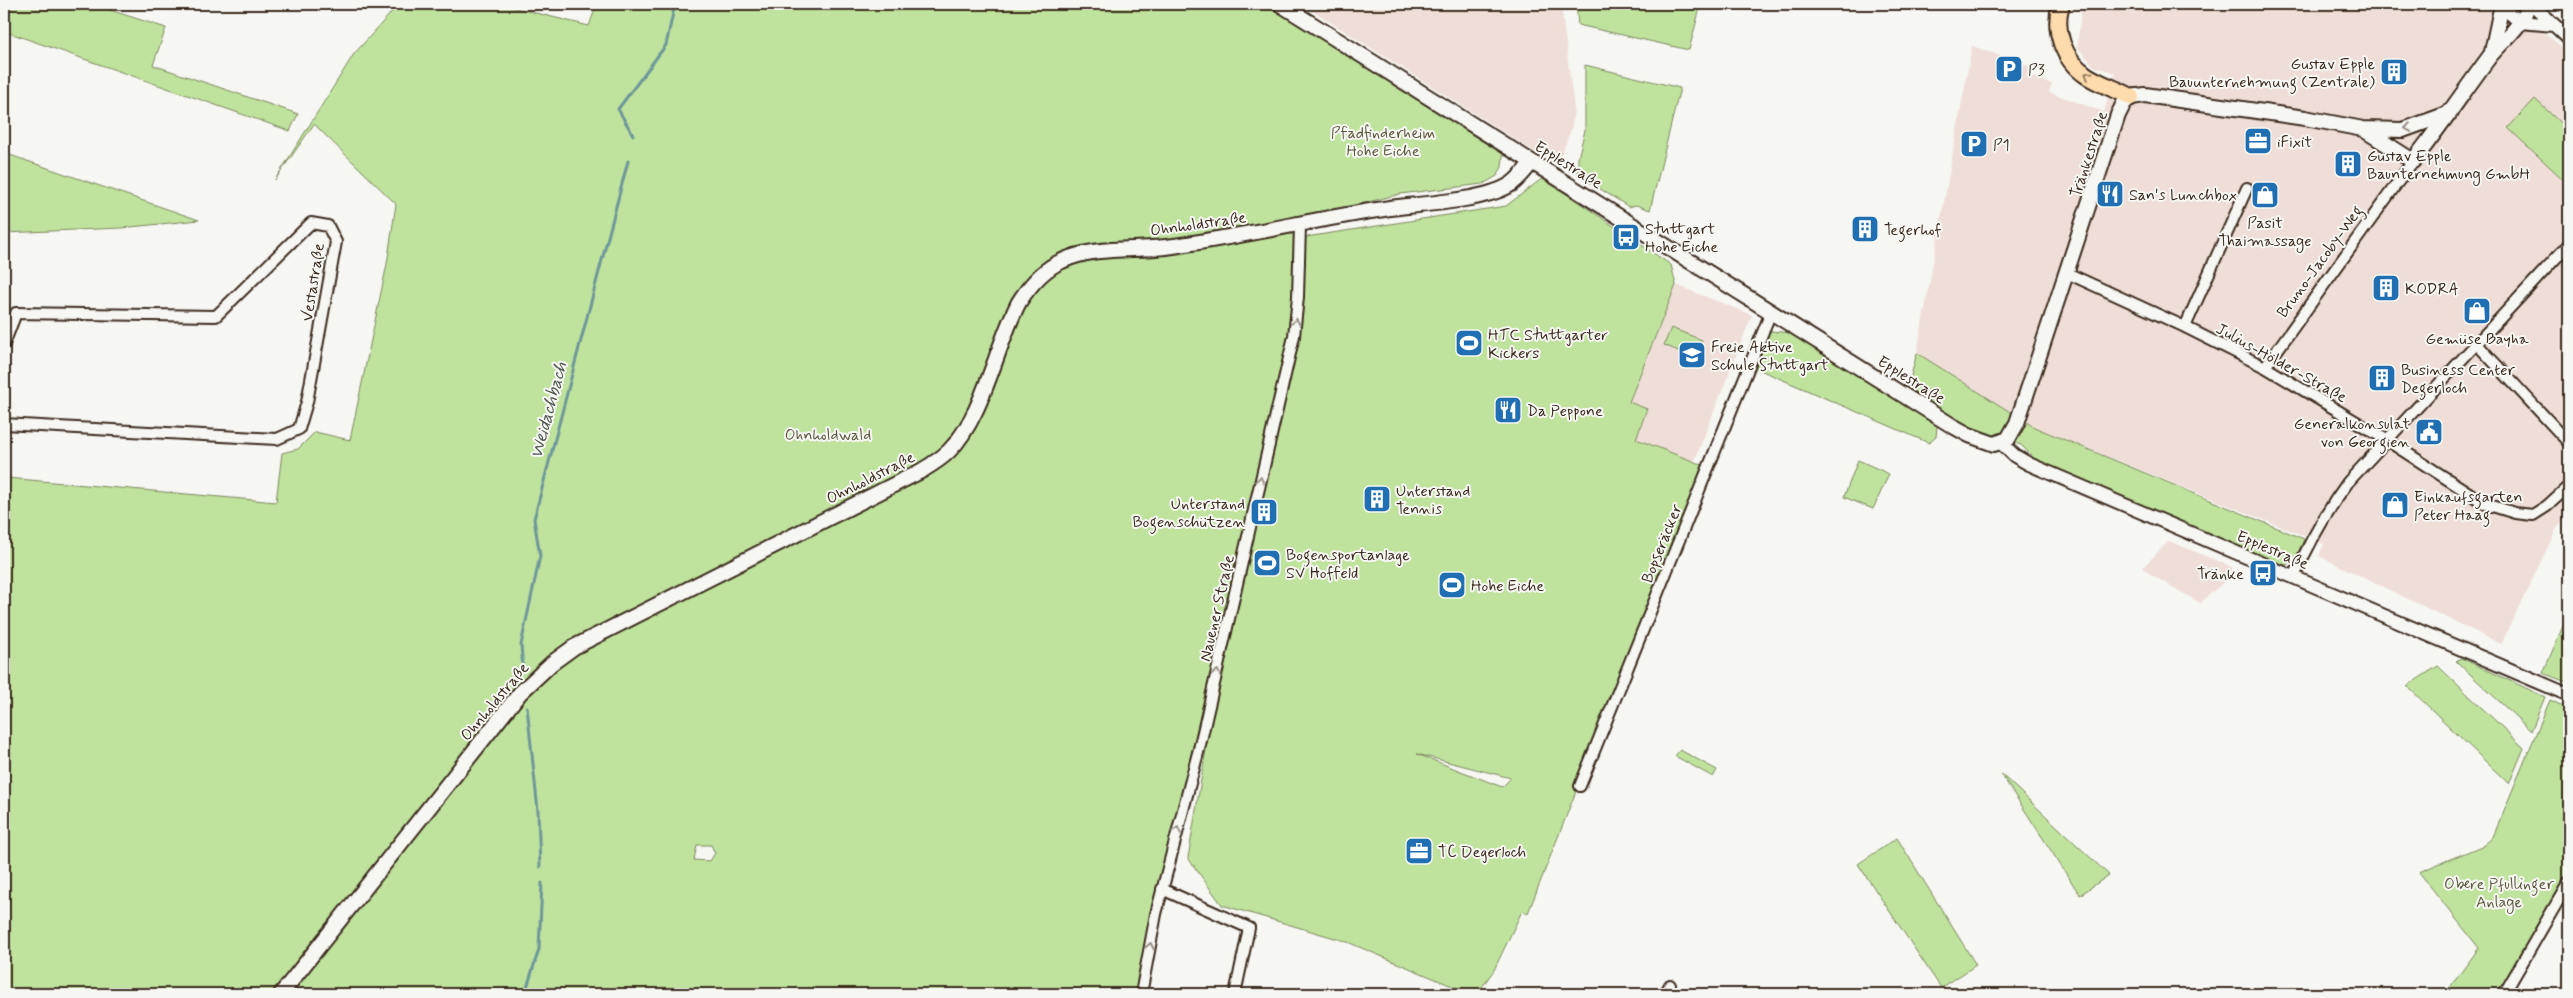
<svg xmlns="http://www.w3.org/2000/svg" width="2573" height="998" font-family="Mynerve,sans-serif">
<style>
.built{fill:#efded7}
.green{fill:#bfe39d;stroke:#7d865e;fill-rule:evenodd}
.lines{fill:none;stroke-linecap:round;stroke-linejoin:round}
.stream{stroke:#6e979a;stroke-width:3}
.minor-casing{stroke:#3b2a1e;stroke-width:14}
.tertiary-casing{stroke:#3b2a1e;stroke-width:16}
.secondary-casing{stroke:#3b2a1e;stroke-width:18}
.trunk-casing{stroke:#3b2a1e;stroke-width:20}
.minor{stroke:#f6f6f2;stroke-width:10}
.tertiary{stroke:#f6f6f2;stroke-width:12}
.secondary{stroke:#f6f6f2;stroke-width:14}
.trunk{stroke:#fedbac;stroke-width:16}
.oneway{stroke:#9c8265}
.oneway2{stroke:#989088}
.labels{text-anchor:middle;stroke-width:4;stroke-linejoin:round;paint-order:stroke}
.poi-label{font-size:16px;fill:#3b2a1e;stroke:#f6f6f2;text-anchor:start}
.park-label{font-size:16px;fill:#5c583e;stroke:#f6f6f2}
.street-label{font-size:16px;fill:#3b2a1e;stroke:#f6f6f2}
.water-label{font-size:18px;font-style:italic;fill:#505852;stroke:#f6f6f2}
</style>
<rect width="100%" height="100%" fill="#f6f6f2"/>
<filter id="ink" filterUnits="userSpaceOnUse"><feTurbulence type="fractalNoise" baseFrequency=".02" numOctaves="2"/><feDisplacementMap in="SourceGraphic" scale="10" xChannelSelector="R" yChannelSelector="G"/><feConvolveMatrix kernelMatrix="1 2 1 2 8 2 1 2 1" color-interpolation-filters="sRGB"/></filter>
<g filter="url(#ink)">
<!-- built -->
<path class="built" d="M1302,4H1561L1574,109L1572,126L1563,151L1558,158L1549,161Z
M2082,4H2496L2532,23L2569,53V513L2557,528L2501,644L2319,556L2324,544L2034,427L1917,353L1972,46L2032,67L2029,75L2052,84L2049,92L2104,112L2115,73L2094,66L2077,47Z
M1676,285L1752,315L1694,462L1636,439L1629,402Z
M2169,541L2232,567L2233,574L2200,603L2150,574L2143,567Z"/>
<!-- green -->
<path class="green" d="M4,4H91L166,28L153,65L298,114L290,131L4,31Z
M399,4H499L589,26L597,4H1268L1503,154L1502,167L1497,176L1483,184L1400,194L1297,220L1296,300L1306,237L1506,206L1543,178L1671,265L1676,285L1629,402L1647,409L1636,439L1713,469L1575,794L1528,913L1522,911L1494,970L1477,994H1471L1345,941L1222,905L1188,858L1214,702L1285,361L1158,893L1138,994H4V485L7,478L276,502L282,453L298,449L315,432L350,440L387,264L396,204L314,124L275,180L354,54ZM1417,754L1511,778L1502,787ZM697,845H711L715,853L710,861L694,860Z
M1576,4H1701L1689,50L1578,25Z
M1585,65L1680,88L1650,210L1636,205L1629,207L1578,175V158L1585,130Z
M2535,99L2569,131V178L2566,182L2508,128Z
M4,153L199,220L121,228L4,233Z
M1671,328L1702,340L1695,358L1664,345Z
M1771,331L1791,333L1931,418L1937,426L1936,437L1929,443L1753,367L1767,334Z
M1917,353L2034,427L2304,539L2295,560L2287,565L2277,563L2050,467L2034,458L2021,445L1975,431L1959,424L1907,391Z
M1858,460L1889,474L1873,509L1844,497Z
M2569,612V683L2543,673Z
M2461,658L2545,697L2531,731L2456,661Z
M2438,666L2524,748L2509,784L2407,686Z
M2550,700L2569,709V870L2497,994H2445L2479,948L2419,872L2484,845L2493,837Z
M1680,750L1717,770L1713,777L1675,756Z
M2001,774L2109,875L2080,895Z
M1897,838L1976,965L1941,988L1858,864Z"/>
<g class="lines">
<!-- stream -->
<path class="stream" d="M633,135L618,109L666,45L675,4
M523,669L521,645L540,556L534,519L628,161
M527,707L538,811L540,867
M525,994L539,949L542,883"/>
<defs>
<path id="minor" d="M2067,273L2185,327L2265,367L2385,439L2486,504L2515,513L2533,515L2547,506L2569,486
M2185,327L2247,188
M2476,343L2569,443
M4,344L16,313L216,316L311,223L328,226L336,242L307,402L299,429L277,439L4,424
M2265,367L2413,161
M2294,577C2309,543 2326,512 2348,482L2569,244
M1580,786L1771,312
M1162,889L1249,928L1235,994
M1141,994L1156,914L1200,745L1294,336L1298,297L1300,225
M1665,994L1670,985
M2504,994L2569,882"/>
<path id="tertiary" d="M2532,4L2569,39
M2502,7L2520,22L2553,25
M2002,444L2015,456L2029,464L2569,695"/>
<path id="secondary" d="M1280,4L1951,425L1969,435L1994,444L2008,439L2017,423L2118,115L2124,103L2131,97L2145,95L2305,118L2363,129L2403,130L2450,113
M2492,52L2502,4
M2366,131L2413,161C2440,127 2464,91 2490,56C2503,40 2524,25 2528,4
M281,994L520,693L552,663L574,647L921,471C931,465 940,460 949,451C983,417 996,346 1019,302C1030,285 1043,269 1062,261C1094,246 1131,251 1166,247C1241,237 1315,219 1390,208C1421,204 1482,201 1508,186C1518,181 1525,170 1532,162"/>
<path id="trunk" d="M2061,4C2053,30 2063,59 2086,75C2099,84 2117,89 2131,97"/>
</defs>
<!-- minor casing -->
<use href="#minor" class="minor-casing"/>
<!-- tertiary casing -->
<use href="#tertiary" class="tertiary-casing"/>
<!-- secondary casing -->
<use href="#secondary" class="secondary-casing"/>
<!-- trunk casing -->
<use href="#trunk" class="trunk-casing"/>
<!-- minor -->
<use href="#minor" class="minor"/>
<!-- tertiary -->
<use href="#tertiary" class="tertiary"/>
<!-- secondary -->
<use href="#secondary" class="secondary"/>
<!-- trunk -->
<use href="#trunk" class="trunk"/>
</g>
<!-- one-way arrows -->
<defs><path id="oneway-chevron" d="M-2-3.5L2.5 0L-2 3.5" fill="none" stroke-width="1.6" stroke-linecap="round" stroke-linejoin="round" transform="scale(1.25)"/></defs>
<use class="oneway" href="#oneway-chevron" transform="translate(2088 75) rotate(-148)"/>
<g class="oneway2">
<use href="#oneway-chevron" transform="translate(2408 128) rotate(171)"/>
<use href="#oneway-chevron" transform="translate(1296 322) rotate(-82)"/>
<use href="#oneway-chevron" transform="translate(1260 480) rotate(-77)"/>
<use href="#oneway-chevron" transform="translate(1217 673) rotate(-77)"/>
<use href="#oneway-chevron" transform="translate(1177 830) rotate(-75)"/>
<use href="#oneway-chevron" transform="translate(1150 946) rotate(-79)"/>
</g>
</g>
<!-- icons -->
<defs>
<symbol id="parking-square" viewBox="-11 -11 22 22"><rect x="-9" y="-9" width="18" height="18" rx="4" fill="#1f6fb2" stroke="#f6f6f2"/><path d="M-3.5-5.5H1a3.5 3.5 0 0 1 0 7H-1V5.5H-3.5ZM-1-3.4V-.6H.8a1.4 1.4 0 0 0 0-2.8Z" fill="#fff"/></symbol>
<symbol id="building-square" viewBox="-11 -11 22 22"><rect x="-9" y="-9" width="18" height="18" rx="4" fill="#1f6fb2" stroke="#f6f6f2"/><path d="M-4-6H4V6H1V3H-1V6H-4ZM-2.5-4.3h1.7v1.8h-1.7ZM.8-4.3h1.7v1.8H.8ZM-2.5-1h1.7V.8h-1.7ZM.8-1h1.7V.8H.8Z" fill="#fff"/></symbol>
<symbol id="office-square" viewBox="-11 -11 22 22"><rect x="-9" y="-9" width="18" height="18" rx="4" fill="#1f6fb2" stroke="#f6f6f2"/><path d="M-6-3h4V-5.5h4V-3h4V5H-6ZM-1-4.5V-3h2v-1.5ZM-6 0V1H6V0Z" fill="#fff"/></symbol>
<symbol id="restaurant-square" viewBox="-11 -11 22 22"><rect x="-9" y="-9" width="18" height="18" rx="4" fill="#1f6fb2" stroke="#f6f6f2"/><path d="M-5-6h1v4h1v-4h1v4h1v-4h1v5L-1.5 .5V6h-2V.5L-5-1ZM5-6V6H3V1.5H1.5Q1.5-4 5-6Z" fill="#fff"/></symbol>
<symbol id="shop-square" viewBox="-11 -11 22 22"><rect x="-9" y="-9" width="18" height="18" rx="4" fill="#1f6fb2" stroke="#f6f6f2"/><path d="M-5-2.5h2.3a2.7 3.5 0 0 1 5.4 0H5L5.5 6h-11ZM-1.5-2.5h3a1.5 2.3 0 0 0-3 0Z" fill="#fff"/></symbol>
<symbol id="bus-square" viewBox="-11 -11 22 22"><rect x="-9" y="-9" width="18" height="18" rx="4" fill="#1f6fb2" stroke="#f6f6f2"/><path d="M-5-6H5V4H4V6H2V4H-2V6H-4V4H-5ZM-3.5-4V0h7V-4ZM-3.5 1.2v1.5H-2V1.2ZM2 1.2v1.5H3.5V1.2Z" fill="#fff"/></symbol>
<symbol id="stadium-square" viewBox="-11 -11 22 22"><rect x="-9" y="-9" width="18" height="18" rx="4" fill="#1f6fb2" stroke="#f6f6f2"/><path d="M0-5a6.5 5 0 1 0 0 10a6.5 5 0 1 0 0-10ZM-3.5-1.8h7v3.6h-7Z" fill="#fff"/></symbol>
<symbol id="school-square" viewBox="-11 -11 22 22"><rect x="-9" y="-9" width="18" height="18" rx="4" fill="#1f6fb2" stroke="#f6f6f2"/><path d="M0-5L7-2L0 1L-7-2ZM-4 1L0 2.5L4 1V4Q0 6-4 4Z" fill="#fff"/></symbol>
<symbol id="civic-square" viewBox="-11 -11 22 22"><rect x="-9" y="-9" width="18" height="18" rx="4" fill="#1f6fb2" stroke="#f6f6f2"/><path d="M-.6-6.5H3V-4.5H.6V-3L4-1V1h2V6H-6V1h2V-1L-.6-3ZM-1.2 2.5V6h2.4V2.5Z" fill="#fff"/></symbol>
</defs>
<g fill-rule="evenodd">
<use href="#parking-square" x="1993" y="53" width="32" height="32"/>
<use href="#building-square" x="2378" y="56" width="32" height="32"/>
<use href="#office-square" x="2242" y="125" width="32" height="32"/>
<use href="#parking-square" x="1958" y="128" width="32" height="32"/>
<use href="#building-square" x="2332" y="148" width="32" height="32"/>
<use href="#restaurant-square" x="2094" y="178" width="32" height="32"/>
<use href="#shop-square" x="2249" y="179" width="32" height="32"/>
<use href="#building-square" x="1849" y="213" width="32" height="32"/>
<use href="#bus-square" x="1610" y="221" width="32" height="32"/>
<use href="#building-square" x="2370" y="272" width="32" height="32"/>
<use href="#shop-square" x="2461" y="295" width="32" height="32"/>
<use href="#stadium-square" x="1453" y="327" width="32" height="32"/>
<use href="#school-square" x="1676" y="339" width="32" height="32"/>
<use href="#building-square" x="2366" y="362" width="32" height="32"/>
<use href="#restaurant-square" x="1492" y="394" width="32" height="32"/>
<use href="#civic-square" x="2413" y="416" width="32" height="32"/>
<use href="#building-square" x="1361" y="483" width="32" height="32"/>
<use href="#shop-square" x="2379" y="489" width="32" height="32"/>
<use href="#building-square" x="1248" y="496" width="32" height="32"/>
<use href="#stadium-square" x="1251" y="547" width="32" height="32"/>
<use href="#bus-square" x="2247" y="557" width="32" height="32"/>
<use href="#stadium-square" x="1436" y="569" width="32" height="32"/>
<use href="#office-square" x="1403" y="835" width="32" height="32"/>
</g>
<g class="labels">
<!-- poi labels -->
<g class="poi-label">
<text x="2375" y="69" text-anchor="end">Gustav Epple<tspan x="2375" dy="18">Bauunternehmung (Zentrale)</tspan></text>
<text x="2028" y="75">P3</text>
<text x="2277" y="147">iFixit</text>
<text x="1993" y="150">P1</text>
<text x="2367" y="161">Gustav Epple<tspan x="2367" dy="18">Baunternehmung GmbH</tspan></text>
<text x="2129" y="200">San's Lunchbox</text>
<text x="2265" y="228" text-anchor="middle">Pasit<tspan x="2265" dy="18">Thaimassage</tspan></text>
<text x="1645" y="234">Stuttgart<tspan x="1645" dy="18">Hohe Eiche</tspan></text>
<text x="1884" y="235">Tegerhof</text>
<text x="2405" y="294">KODRA</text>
<text x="1488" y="340">HTC Stuttgarter<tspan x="1488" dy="18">Kickers</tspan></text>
<text x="2477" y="344" text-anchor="middle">Gemüse Bayha</text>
<text x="1711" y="352">Freie Aktive<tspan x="1711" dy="18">Schule Stuttgart</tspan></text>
<text x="2401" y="375">Business Center<tspan x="2401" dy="18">Degerloch</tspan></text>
<text x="1527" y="416">Da Peppone</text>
<text x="2410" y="429" text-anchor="end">Generalkonsulat<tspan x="2410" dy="18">von Georgien</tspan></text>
<text x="1396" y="496">Unterstand<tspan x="1396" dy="18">Tennis</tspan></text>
<text x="2414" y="502">Einkaufsgarten<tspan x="2414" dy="18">Peter Haag</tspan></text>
<text x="1245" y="509" text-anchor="end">Unterstand<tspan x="1245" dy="18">Bogenschützen</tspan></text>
<text x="1286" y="560">Bogensportanlage<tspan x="1286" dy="18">SV Hoffeld</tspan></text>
<text x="2244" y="579" text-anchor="end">Tränke</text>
<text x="1471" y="591">Hohe Eiche</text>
<text x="1438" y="857">TC Degerloch</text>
</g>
<!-- park labels -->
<g class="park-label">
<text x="1383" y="138">Pfadfinderheim<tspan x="1383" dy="18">Hohe Eiche</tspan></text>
<text x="828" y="440">Ohnholdwald</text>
<text x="2499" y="889">Obere Pfullinger<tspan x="2499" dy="18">Anlage</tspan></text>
</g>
<!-- street labels -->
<g class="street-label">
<text transform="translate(2088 154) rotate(-72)" y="6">Tränkestraße</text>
<text transform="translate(1569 164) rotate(32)" y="6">Epplestraße</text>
<text transform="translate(1198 223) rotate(-8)" y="6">Ohnholdstraße</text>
<text transform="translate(2319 261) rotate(-54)" y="6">Bruno-Jacoby-Weg</text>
<text transform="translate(312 282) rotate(-81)" y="6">Vestastraße</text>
<text transform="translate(2282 362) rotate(29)" y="6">Julius-Hölder-Straße</text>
<text transform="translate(1912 379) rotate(32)" y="6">Epplestraße</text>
<text transform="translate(870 477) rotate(-27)" y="6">Ohnholdstraße</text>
<text transform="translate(1661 543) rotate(-68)" y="6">Bopseräcker</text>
<text transform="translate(2273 549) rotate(23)" y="6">Epplestraße</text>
<text transform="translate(1216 608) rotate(-77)" y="6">Nauener Straße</text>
<text transform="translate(494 701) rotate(-50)" y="6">Ohnholdstraße</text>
</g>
<!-- water labels -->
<g class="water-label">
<text transform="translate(548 410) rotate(-75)" y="6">Weidachbach</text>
</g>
</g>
<!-- margin -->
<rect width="2573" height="998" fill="none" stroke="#f6f6f2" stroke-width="20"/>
<rect x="10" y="10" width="2553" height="978" fill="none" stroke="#3b2a1e" stroke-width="2" filter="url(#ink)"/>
</svg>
